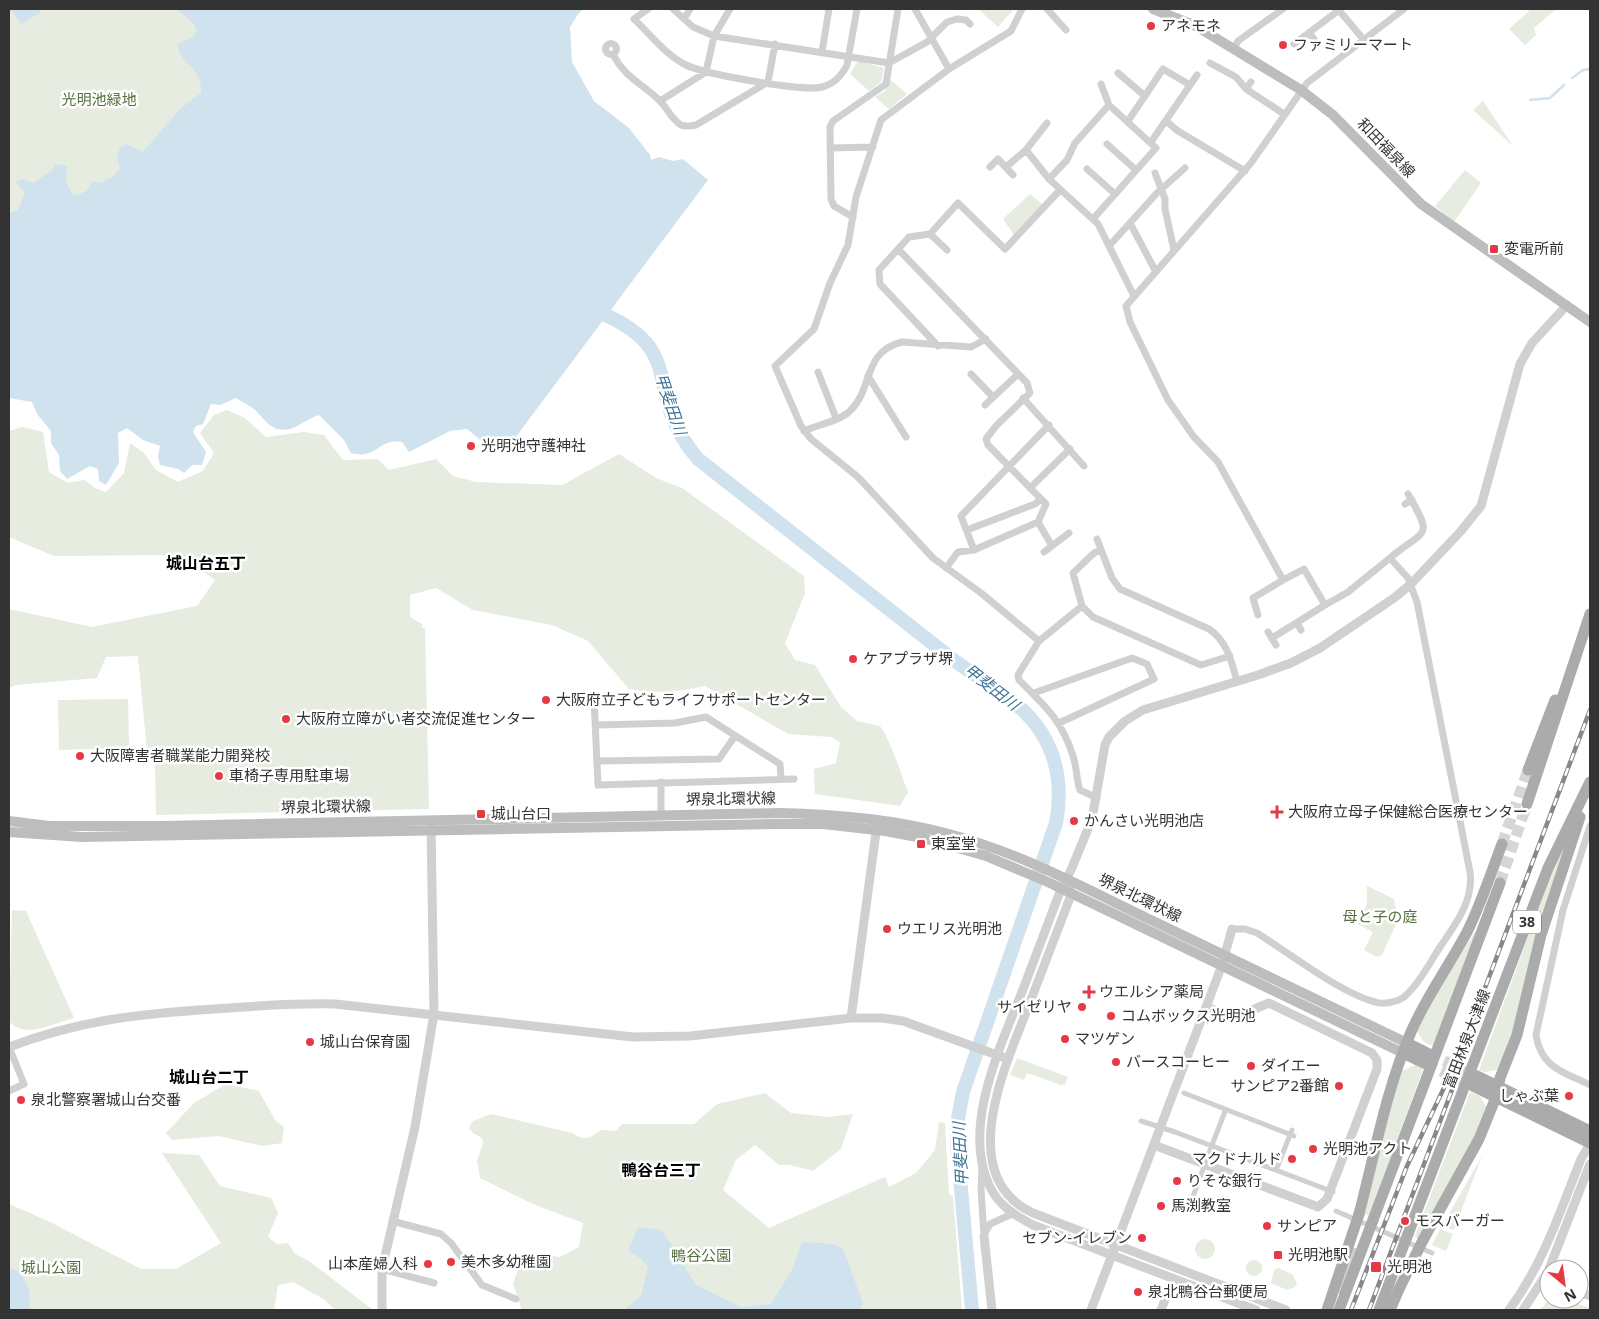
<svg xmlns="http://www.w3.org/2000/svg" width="1599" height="1319" font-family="'Noto Sans','Noto Sans JP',sans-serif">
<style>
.green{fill:#e6ecdf}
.water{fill:#cfe2ee}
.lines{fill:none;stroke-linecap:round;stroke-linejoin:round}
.stream{stroke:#cfe2ee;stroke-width:2.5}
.river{stroke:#cfe2ee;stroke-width:14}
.primary-tunnel{stroke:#d6d6d6;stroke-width:11;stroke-dasharray:11 5.5;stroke-linecap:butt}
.pedestrian{stroke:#d0d0d0;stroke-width:5}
.minor{stroke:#d0d0d0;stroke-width:7}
.tertiary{stroke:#d0d0d0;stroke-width:9}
.secondary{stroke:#bdbdbd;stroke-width:10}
.primary{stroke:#ababab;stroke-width:11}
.rail-casing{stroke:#888;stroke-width:4.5}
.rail{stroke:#fff;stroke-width:2.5;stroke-dasharray:8;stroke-linecap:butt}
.pedestrian-bridge{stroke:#d0d0d0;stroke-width:5}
.primary-bridge{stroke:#ababab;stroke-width:11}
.poi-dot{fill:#e63946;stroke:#fff;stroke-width:2}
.labels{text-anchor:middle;stroke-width:5;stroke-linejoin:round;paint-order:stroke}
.shield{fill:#fff;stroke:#707070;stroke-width:1}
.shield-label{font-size:14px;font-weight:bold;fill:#333}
.poi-label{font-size:15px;fill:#333;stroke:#fff;text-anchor:start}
.park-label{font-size:15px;fill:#56703f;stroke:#fff}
.street-label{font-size:15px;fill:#333;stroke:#fff}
.water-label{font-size:16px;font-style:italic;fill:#3f7597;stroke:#fff}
.neighbourhood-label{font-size:16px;font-weight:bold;fill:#000;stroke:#fff}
</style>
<rect width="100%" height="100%" fill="#fff"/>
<!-- green -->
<path class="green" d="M9,9H235L229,52L138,193L9,243Z
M978,9H1014L998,27Z
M1531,9H1556L1534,28L1536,35L1525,45L1509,29Z
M858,61L884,68L881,82L869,91L850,74Z
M891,80L907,94L889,109L875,97L885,91Z
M1483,101L1513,146L1473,110Z
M1465,170L1481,183L1454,222L1435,206Z
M1030,194L1042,204L1014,235L1003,219Z
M227,410L245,418L266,437L304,432L324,435L343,460L378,459L389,470L436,459L453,476L476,482L562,485L619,454L656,478L682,488L804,576L805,593L785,643L795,660L815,665L841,707L857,721L880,726C893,745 899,770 908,792L900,806L815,794L814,769L836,763L840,742L831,737L788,734L705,686C678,692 656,694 629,689L588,641L552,625L473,610L436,588L410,595V617L422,624V628H425L429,809L156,815L155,760L147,751L138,656L106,657L97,678L16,685L9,688V609L92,627L197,606L215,580L179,555L54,556L9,537V431L22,427L43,432L49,472L68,483L84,480L95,488L106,492L124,473L130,443L144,453L156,470L178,482L203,471L214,453L200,433L214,415Z
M128,699L129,748L59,750L58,700Z
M1559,853H1566C1553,881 1543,910 1535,940C1523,983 1518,1027 1500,1069L1485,1072L1479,1070Z
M1367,886L1394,899L1398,920L1382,955L1377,957L1364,950L1373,932L1346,918L1347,913L1352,911L1356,915L1354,919L1359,921L1367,904Z
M12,910L26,911L74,1018C53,1023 25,1040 9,1021Z
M1475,932H1478L1433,1046L1424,1042L1417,1031L1442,984Z
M1017,1058L1068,1077L1065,1084L1061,1085L1027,1073L1024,1080L1010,1075Z
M1415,1065L1423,1069L1369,1216L1365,1214L1383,1134L1402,1071Z
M226,1084L259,1091L275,1120L284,1127L282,1143L263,1146L219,1136L172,1140L166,1133L194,1103Z
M1470,1092L1480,1096L1486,1107L1474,1137L1419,1238H1416L1415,1236Z
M765,1093L791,1113L828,1117L853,1114L841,1149L813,1171L790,1165H779L755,1145L736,1160L723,1190L769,1228L885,1177L889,1187L916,1173L935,1150L939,1122L945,1123L949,1194L953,1197L962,1310H522L513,1284L524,1252L560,1257L579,1247L583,1223L533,1204L480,1178L477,1161L483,1144L482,1138L473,1133L469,1128L473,1121L491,1114L572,1133C584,1141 590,1139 601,1130L616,1131L622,1124H694L717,1104Z
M162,1153L199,1155L220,1186L271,1198L278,1213L268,1237L277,1244L288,1243L295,1254L309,1261L373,1310L334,1309L325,1300L293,1282L278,1285L274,1310H9V1204L48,1221L141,1269H176L221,1243Z
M1482,1156L1454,1230L1442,1226Z
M1440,1229L1453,1234L1446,1251L1432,1245Z
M1195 1249a10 10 0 1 1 20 0a10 10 0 1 1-20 0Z
M1246 1268a8 8 0 1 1 16 0a8 8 0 1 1-16 0Z
M1278,1268L1292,1274L1297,1283L1295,1287L1287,1290L1271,1283L1274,1270Z
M1550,1299H1564L1590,1308V1310H1539Z"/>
<!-- water -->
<path class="water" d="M11,9H38L41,12L21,24Z
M176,9H584L578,14L570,27L572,62L594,101L629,128L650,155L651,160L659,157L673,161L683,159L708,180L515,438L504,442L484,443L467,429L450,431L409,452L402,442C378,438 377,460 351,453L344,440L319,415C308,418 298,427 290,429C271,433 266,420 254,409C249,405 242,402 236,398L220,405L211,404L203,424L196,426L193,432L206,452L202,465H192L184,473L178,469L160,465L158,456L160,446L143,440L127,428L118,433L119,463L106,485L99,481L98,469L90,466L67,479L60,471L59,455L51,443V431L37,414L32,402L9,398V213L18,210L25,193L16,182L23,179L34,183C42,176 51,173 56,164L67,166L66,182L73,195C84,194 88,191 93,181L101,183L114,176L120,168L117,156L120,148L126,144L143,152L180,109L201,93C203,65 180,67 177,44L193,37L197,31L193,23Z
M638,1227L662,1230L696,1285L741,1307L771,1304L792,1270L802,1242L833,1244L843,1249L863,1303L859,1310H624L641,1296L648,1267L640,1258L628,1251Z
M9,1268L20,1272L29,1289L30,1310H9Z"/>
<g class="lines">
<!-- stream -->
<path class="stream" d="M1572,78L1583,70L1590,69
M1530,100L1550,98L1564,85"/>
<!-- river -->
<path class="river" d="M592,309C611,317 633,327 647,344C663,363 663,391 671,413C677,431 686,445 698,459C783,526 867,592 951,658C981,681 1021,700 1041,732C1059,760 1062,791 1056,823L963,1092L957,1124V1145L972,1310"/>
<!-- primary-tunnel -->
<path class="primary-tunnel" d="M1502,844L1528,770
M1500,883L1527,804
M1429,1054L1477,1076
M1426,1064L1473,1086"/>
<!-- pedestrian -->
<path class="pedestrian" d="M1184,1093L1294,1136
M1175,1132L1323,1188
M1212,1145L1226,1109
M1276,1170L1292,1130
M1336,1211L1432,1253
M1340,1291L1354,1250"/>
<!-- minor -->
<path class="minor" d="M648,9L634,19C650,34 666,55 686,65C704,74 803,92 822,87C834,84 842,75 847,65L857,9
M673,9L693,27L714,36L889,63L927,42L947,22L957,19L966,20L970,24
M915,9L949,69
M1022,9L1011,31L949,69L881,120L856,197L848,245L830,283L814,329L775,366L801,426L811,439L858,477L933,558L981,593L1039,641
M1047,9L1066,30
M1338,9L1364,40
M684,19L690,9
M1309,33L1314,39
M605.5 49a5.5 5.5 0 1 1 11 0a5.5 5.5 0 1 1-11 0Z
M1294,44L1339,10
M1234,48L1238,41L1283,9
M822,52L829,9
M613,54C624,77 643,84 660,101C667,108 672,120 681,125C686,127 691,126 696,125L768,82L775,44
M1210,63L1236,77L1246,89L1284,114
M1118,73L1145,96
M1101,84L1109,105
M1246,89L1251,82
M660,101L706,72L714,36L730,9
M1128,121L1163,69L1190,85
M1166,121L1178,131L1245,171
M1151,142L1197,75
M1107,144L1136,170
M830,148L873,147
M1026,150L1049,179L1098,224L1134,296
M990,167L998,159L1013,175
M1006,167L1026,150L1047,123
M1087,169L1115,194
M1155,173L1165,199V209L1174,250
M1049,179L1067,160L1075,143L1109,105L1156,148L1093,219
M853,217L834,206L831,199L830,127L833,121L886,84L898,9
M1130,223L1156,272
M930,234L947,250
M1109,246L1157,193L1185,168
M898,249L1027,383L1030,393L996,426L986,439L988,445L1046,504L1038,522L1052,546
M938,346L880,284L879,270L909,237L930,234L958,203L1005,249L1060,190
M818,372L836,418
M971,374L993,397
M868,376L906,437
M1023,398L1084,466
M985,405L1018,374
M804,431C817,425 840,421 850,411C874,388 862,352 902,342L971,347L986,339
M1030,488L1070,449
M1405,504L1412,500
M967,530L1035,504L1041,499
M1097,539L1112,578L1120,589L1209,629C1227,641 1231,660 1237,681
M974,550L961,516L1049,425
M1101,550L1094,553L1073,573L1082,606L1093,617L1201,665L1230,656
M1044,552L1069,533
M1390,558C1426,528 1434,539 1408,494
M946,568L958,552L974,550L1038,522
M1082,606L1039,641L1018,675L1019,680C1044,705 1062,720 1073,756C1077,767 1076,779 1080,790L1097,798
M1258,615L1253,598L1283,580L1218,462L1194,437L1168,400L1130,322L1126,306L1251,163L1307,83L1404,9
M1297,623L1301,630
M1268,632L1276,645
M1272,638L1325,605
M1034,693L1132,658L1147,664L1154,679L1059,723
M594,698L598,785L794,779
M597,725L675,723L706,717L780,764L781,778
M598,761L719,759L735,736
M661,782V816
M1590,826L1563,910L1536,1035C1541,1068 1564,1072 1590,1085
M1232,929H1245L1257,933C1289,953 1340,993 1375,1002C1383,1005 1397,1002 1404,997C1419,984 1429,964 1440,947C1455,925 1474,901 1470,872L1417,602L1408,578L1390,558L1348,592L1325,605L1304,569L1283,580
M9,1091L24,1084L9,1047
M982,1167L981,1189L984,1236
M392,1221L441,1234L451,1243L482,1285L516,1299
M984,1235L990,1224L1012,1214
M382,1269L434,1283"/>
<!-- tertiary -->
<path class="tertiary" d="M1069,887L1071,895C1057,932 1043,968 1029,1005C1006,1064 953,1176 1033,1213L1286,1310
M851,1018L877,825
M9,1047C80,1020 138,1014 214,1009C254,1006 294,1003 335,1004L633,1037L690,1036L851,1018H882L903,1021L1008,1059
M1154,1145L1318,1207L1327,1199L1377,1069V1060L1372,1053L1269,1003L1235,1017L1206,1007
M984,1236L992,1310
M1549,1269L1590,1164
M1579,1292L1590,1296
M382,1310V1269L415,1127L434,1014L431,825
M1091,1310L1222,965L1232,929
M1161,1310L1173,1279
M1256,1310L1033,1225C1014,1215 998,1205 989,1185C962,1127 1000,1047 1022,992C1035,957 1048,923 1061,889L1071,870L1092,819L1105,745L1109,737L1125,721L1143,710L1258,675L1291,663L1320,648L1394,598L1411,584L1461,531L1481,506L1520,364L1532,343L1567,305
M1509,1310C1543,1264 1560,1212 1581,1159L1590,1144
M1523,1310L1549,1270"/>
<!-- secondary -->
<path class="secondary" d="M1153,9L1196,26L1301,90L1333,115L1421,204L1590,322
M9,821L49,826H165L780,813C836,814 891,819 945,833C1017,851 1084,888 1151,920C1236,961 1322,1002 1407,1043
M9,832L82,837L777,824H823L885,831L923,838L986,856L1050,883L1403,1053"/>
<!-- primary -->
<path class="primary" d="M1528,770L1555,700
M1527,804L1590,614
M1407,1043L1429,1054
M1403,1053L1426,1064
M1477,1076L1590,1131
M1473,1086L1590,1143
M1359,1214C1375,1153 1386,1090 1411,1032C1426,997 1449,966 1467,932C1481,904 1491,873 1502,844
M1373,1220L1500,883
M1408,1234L1548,868L1590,782
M1423,1240L1479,1139L1496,1097L1500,1078L1517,1035L1541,935L1580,817
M1390,1310L1399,1289"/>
<defs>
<path id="rail" d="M1351,1310L1407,1166L1460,1054L1590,710
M1369,1310L1461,1066"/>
</defs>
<!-- rail casing -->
<use href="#rail" class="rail-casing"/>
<!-- rail -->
<use href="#rail" class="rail"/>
<!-- pedestrian-bridge -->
<path class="pedestrian-bridge" d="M1141,1121L1175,1132
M1323,1188L1333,1192
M1188,1210L1212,1145"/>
<!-- primary-bridge -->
<path class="primary-bridge" d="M1399,1289L1423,1240
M1327,1310L1359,1214
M1339,1310L1373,1220
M1379,1310L1408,1234"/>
</g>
<!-- markers -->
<g class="poi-dot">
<circle cx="1151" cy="26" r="5"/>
<circle cx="1283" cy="45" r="5"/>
<rect x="1489" y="244" width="10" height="10" rx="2.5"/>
<circle cx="471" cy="446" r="5"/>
<circle cx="853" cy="659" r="5"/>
<circle cx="546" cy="700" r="5"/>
<circle cx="286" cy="719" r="5"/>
<circle cx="80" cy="756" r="5"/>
<circle cx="219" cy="776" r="5"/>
<path d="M1274.5 804.5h5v5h5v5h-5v5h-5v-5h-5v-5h5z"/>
<rect x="476" y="809" width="10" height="10" rx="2.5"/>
<circle cx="1074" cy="821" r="5"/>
<rect x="916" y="839" width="10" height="10" rx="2.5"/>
<circle cx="887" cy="929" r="5"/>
<path d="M1086.5 984.5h5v5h5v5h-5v5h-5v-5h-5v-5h5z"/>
<circle cx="1082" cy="1007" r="5"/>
<circle cx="1111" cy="1016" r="5"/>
<circle cx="1065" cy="1039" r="5"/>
<circle cx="310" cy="1042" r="5"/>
<circle cx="1116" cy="1062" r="5"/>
<circle cx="1251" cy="1066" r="5"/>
<circle cx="1339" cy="1086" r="5"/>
<circle cx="1569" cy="1096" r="5"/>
<circle cx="21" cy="1100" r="5"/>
<circle cx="1313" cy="1149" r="5"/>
<circle cx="1292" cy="1159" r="5"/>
<circle cx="1177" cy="1181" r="5"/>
<circle cx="1161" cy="1206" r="5"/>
<circle cx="1405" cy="1221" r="5"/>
<circle cx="1267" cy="1226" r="5"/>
<circle cx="1142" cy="1238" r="5"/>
<rect x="1273" y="1250" width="10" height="10" rx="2.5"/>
<circle cx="451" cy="1262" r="5"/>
<circle cx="428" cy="1264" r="5"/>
<rect x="1370" y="1261" width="12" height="12" rx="2.5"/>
<circle cx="1138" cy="1292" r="5"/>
</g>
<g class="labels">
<!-- shield labels -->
<rect class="shield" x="1513" y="910.5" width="28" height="23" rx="4"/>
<g class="shield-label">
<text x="1527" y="927">38</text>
</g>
<!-- poi labels -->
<g class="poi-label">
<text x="1161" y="31">アネモネ</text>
<text x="1293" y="50">ファミリーマート</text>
<text x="1504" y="254">変電所前</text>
<text x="481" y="451">光明池守護神社</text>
<text x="863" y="664">ケアプラザ堺</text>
<text x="556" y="705">大阪府立子どもライフサポートセンター</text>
<text x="296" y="724">大阪府立障がい者交流促進センター</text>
<text x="90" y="761">大阪障害者職業能力開発校</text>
<text x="229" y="781">車椅子専用駐車場</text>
<text x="1288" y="817">大阪府立母子保健総合医療センター</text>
<text x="491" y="819">城山台口</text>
<text x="1084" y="826">かんさい光明池店</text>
<text x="931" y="849">東室堂</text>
<text x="897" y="934">ウエリス光明池</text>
<text x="1099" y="997">ウエルシア薬局</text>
<text x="1072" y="1012" text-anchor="end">サイゼリヤ</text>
<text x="1121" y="1021">コムボックス光明池</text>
<text x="1075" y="1044">マツゲン</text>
<text x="320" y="1047">城山台保育園</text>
<text x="1126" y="1067">バースコーヒー</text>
<text x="1261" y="1071">ダイエー</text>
<text x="1329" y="1091" text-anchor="end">サンピア2番館</text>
<text x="1559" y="1101" text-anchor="end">しゃぶ葉</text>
<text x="31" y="1105">泉北警察署城山台交番</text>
<text x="1323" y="1154">光明池アクト</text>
<text x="1282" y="1164" text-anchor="end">マクドナルド</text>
<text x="1187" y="1186">りそな銀行</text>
<text x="1171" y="1211">馬渕教室</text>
<text x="1415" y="1226">モスバーガー</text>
<text x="1277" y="1231">サンピア</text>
<text x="1132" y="1243" text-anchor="end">セブン-イレブン</text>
<text x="1288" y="1260">光明池駅</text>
<text x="461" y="1267">美木多幼稚園</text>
<text x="418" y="1269" text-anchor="end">山本産婦人科</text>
<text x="1387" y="1272">光明池</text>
<text x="1148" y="1297">泉北鴨谷台郵便局</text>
</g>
<!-- park labels -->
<g class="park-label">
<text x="99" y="105">光明池緑地</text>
<text x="1380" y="922">母と子の庭</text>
<text x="701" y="1261">鴨谷公園</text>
<text x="51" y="1273">城山公園</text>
</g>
<!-- street labels -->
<g class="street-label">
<text transform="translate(1386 148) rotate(46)" y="5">和田福泉線</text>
<text transform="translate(731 799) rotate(-1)" y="5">堺泉北環状線</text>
<text transform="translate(326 807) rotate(-1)" y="5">堺泉北環状線</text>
<text transform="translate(1140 898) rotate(26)" y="5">堺泉北環状線</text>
<text transform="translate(1467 1039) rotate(-69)" y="5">富田林泉大津線</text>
</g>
<!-- water labels -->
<g class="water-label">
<text transform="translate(671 404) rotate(71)" y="6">甲斐田川</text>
<text transform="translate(992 687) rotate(38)" y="6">甲斐田川</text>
<text transform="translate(960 1154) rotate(-93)" y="6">甲斐田川</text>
</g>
<!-- neighbourhood labels -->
<g class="neighbourhood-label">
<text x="206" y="569">城山台五丁</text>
<text x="209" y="1083">城山台二丁</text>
<text x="661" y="1176">鴨谷台三丁</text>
</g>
</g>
<!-- border -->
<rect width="1599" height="1319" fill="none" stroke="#333333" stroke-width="20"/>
<!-- north arrow -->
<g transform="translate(1564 1284) rotate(151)"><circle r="24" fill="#ffffff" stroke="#adadad"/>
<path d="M0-4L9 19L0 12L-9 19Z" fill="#e63946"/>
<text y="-8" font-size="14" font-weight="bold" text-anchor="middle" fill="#333333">N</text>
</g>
</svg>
